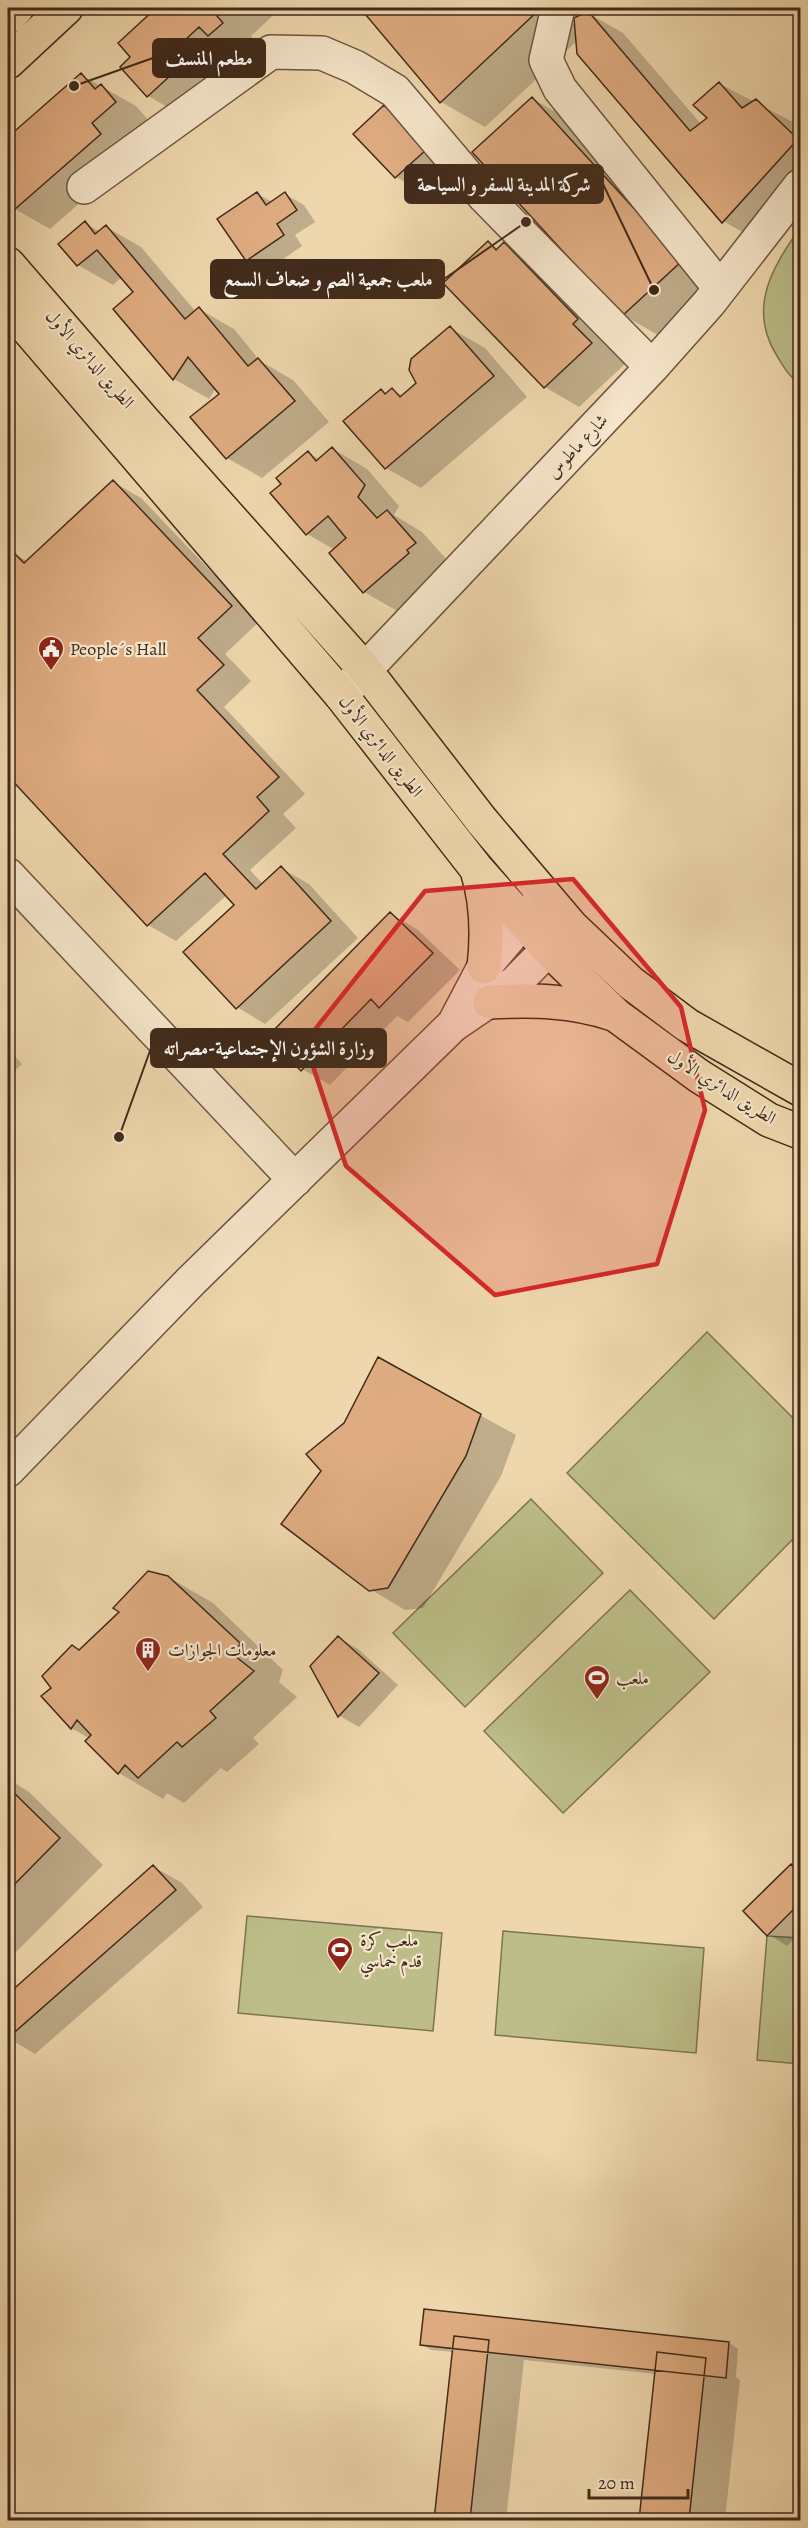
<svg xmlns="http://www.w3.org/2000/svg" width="808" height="2528" font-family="Alegreya,Amiri,serif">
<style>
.green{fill:#bcbd88;stroke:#7e7451;stroke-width:1.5}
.shadow{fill:#0003}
.building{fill:#dfac81;stroke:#402a1a;stroke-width:1.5}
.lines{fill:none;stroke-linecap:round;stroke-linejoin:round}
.minor-casing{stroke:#6c553f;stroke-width:36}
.major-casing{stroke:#402a1a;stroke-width:36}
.minor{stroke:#f5e5ca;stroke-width:33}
.major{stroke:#efd7ad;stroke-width:33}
.marked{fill:#d62828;fill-opacity:0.2;stroke:#d62828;stroke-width:4.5;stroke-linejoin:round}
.labels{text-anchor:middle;stroke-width:4.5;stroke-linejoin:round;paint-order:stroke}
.street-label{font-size:18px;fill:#402a1a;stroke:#f5e5ca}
.poi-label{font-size:18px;fill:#402a1a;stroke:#f5e5ca;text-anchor:start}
.leader{fill:none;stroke:#402a1a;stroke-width:2}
.callout-dot{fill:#402a1a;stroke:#f5e5ca;stroke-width:2}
.callout{fill:#402a1a;stroke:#402a1a;stroke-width:2}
.callout-label{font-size:20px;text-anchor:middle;font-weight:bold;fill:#fff}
</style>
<rect width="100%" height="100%" fill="#efd7ad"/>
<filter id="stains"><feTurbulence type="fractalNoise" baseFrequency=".00333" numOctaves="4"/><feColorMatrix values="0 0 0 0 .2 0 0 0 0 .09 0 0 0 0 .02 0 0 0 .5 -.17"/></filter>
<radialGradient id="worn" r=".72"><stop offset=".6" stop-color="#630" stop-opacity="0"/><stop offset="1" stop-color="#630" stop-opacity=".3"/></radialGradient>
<!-- green -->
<path class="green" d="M800,228V384C789,377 784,367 777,356C747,308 772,268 800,228Z
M707,1332L800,1425V1532L714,1619L567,1473Z
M531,1499L603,1573L465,1707L393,1633Z
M630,1590L710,1672L563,1813L484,1731Z
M247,1916L442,1933L433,2031L238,2013Z
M503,1931L704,1948L696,2053L495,2035Z
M767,1936L800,1938V2064L757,2060Z"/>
<!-- shadow -->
<path class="shadow" d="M159,8H281L251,36L257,43L244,55L232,49L217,63L228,74L183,116L148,96L122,67L133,57L120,43Z
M297,8H308L304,11Z
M362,8H560L576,27L588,13L623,33L701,124L709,118L720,84L791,121L800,130V194L758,241L723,221L577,41L485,127L441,102Z
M81,75L136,106L150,122L135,155L50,229L15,209L8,200V139Z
M533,99L568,119L716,282L658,335L623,315Z
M385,107L404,118L445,161L415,188L396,177Z
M258,194L272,202L285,194L304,205L315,222L295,235L302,246L266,271L247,260Z
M85,223L100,232L106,227L141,247L196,312L199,309L234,329L260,361L293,380L329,422L262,478L227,458L192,417L221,394L216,388L209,399L174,379L115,309L135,292L122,277L113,285L78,265Z
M488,243L499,249L505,244L539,264L625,364L579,407L545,387Z
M450,328L485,348L527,397L421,488L386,468L345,421L381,391L387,394L393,390L403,396L418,384Z
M333,449L367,469L399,506L394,515L422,532L450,563L399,612L364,592L335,550L307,534L283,484L308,452L320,460Z
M113,482L141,498L259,622L225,654L251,681L224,707L305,794L283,814L296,828L250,870L263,884L281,868L309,884L358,938L265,1024L237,1007V905L227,895L176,941L148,925L8,774V556L12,552L28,562Z
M390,913L418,930L460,970L408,1022L397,1016L330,1085L302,1069Z
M8,1049L22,1064L8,1077Z
M379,1359L516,1435L501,1476L423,1608L405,1610L370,1589L323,1471Z
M168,1577L213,1603L283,1670L279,1682L297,1697L253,1738L259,1744L227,1772L221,1768L184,1803L167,1793L163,1799L119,1773L88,1741L89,1738L71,1728L53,1688L80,1651Z
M339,1638L358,1649L398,1685L359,1727L340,1716L312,1666Z
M8,1779L29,1792L103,1865L8,1960Z
M791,1866L800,1872V1933L787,1946L768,1934Z
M154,1867L182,1883L203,1907L35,2054L8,2038V1996Z
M729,2343L738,2349L736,2377L740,2380L725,2520H640L656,2374L524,2360L506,2520H436L454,2352L431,2350L421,2344Z"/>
<!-- building -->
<path class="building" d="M156,8H225L217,16L223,23L208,36L199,27L183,42L194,54L147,97L120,67L130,57L118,43Z
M360,8H538L540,9L440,103Z
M588,11L690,131L707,118L693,105L719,82L742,108L756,99L798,139L722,223L577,54L574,18Z
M81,73L95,89L101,84L116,102L92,123L101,134L14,210L8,203V137Z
M532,97L682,261L622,316L472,152Z
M384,105L427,149L395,178L353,134Z
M257,192L266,205L285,192L297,210L277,224L284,235L246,261L217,219Z
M85,221L95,234L106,225L185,319L199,307L248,366L258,358L295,401L226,459L190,417L219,394L188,357L173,380L113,309L133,292L97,250L77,266L58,244Z
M488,241L496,250L504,242L578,319L573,324L592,343L544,388L443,283Z
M450,326L494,376L385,469L343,421L381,389L385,394L392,388L400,397L416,383L409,370L411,359Z
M332,447L365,485L358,497L377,518L387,510L416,543L407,550L409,553L363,593L329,553L346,538L328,516L306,535L270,493L281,484L276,478L308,451L316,461Z
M113,480L232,606L198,638L224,665L197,690L279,777L257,797L269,811L223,854L256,889L281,866L331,921L236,1009L183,952L234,905L205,873L147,926L8,776V554L11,550L24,563Z
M390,912L433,953L379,1008L371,999L301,1071L267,1037Z
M378,1357L481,1414L466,1456L388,1588L369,1591L281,1524L321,1471L306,1454L344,1423Z
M148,1571L168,1576L240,1643L235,1656L254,1671L210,1711L216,1718L182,1747L177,1742L138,1778L125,1765L118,1774L85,1741L91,1735L77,1720L71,1729L41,1696L51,1688L42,1676L72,1645L79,1650L119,1612L113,1608Z
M338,1636L379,1673L338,1717L310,1666Z
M8,1787L60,1838L8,1891Z
M791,1864L800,1874V1903L767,1936L743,1911Z
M153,1865L176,1890L8,2038V1994Z
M424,2309L729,2342L726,2378L420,2345Z
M454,2336L489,2340L470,2520H434Z
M657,2352L706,2358L689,2520H639Z"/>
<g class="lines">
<defs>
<path id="minor" d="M558,8L546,60L560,89L720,288
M84,187L271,52L322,53L355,67L395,91L485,197L652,367
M341,695L652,367L709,303L800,186
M8,875L295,1180
M454,1024L484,967L541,900
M8,1470L192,1280L453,1025L515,983L569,928"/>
<path id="major" d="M8,17L17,8
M8,62L66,8
M8,264L143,420L366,671L482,821L571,926L631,983L687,1025L800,1089
M8,306L341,695L476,868L548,949L617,1016L699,1076L769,1120L800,1132
M477,870C487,902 488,933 484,967
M490,1002C533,1000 571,1000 613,1014"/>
</defs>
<!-- minor casing -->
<use href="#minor" class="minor-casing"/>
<!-- major casing -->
<use href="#major" class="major-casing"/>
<!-- minor -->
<use href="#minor" class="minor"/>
<!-- major -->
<use href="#major" class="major"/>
</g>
<!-- marked area -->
<path class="marked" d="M573,879L681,1007L705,1110L657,1264L495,1295L346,1166L305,1042L425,891Z"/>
<!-- icons -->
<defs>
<symbol id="civic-pin" viewBox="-11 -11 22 30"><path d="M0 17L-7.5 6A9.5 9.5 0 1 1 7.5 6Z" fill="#8f2418" stroke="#f5e5ca"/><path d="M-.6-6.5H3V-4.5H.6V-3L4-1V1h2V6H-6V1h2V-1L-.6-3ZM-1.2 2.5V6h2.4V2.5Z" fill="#fff"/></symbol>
<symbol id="building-pin" viewBox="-11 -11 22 30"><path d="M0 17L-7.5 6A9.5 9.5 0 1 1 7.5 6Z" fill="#8f2418" stroke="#f5e5ca"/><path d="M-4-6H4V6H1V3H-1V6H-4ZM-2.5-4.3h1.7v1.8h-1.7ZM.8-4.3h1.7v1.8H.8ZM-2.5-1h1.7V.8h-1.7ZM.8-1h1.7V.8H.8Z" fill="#fff"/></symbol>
<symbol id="stadium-pin" viewBox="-11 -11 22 30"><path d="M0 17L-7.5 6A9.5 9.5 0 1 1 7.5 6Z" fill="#8f2418" stroke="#f5e5ca"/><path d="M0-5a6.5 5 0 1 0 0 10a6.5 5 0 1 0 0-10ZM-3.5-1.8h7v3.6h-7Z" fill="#fff"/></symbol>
</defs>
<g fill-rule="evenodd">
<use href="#civic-pin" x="36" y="634" width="30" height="40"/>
<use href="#building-pin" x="133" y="1635" width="30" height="40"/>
<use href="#stadium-pin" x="582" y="1663" width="30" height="40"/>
<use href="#stadium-pin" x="325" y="1935" width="30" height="40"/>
</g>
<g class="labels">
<!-- street labels -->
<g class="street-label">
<text transform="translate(90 359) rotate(49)" y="6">الطريق الدائري الأول</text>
<text transform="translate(577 446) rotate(-47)" y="6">شارع ماطوس</text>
<text transform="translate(381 746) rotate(52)" y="6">الطريق الدائري الأول</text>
<text transform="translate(722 1087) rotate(32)" y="6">الطريق الدائري الأول</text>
</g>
<!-- poi labels -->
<g class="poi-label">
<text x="70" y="655">People´s Hall</text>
<text x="168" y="1656">معلومات الجوازات</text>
<text x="616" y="1684">ملعب</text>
<text x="360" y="1946">ملعب كرة<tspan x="360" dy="21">قدم خماسي</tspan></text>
</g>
</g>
<!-- callouts -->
<path class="leader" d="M74 86L153 58M654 290L603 184M526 222L444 279M119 1137L151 1048"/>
<g class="callout-dot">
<circle cx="74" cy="86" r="6"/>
<circle cx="654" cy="290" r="6"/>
<circle cx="526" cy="222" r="6"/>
<circle cx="119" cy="1137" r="6"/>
</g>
<g class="callout">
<rect x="153" y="39" width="112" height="38" rx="6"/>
<rect x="405" y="165" width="198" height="38" rx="6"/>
<rect x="211" y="260" width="233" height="38" rx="6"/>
<rect x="151" y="1029" width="235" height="38" rx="6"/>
</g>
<g class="callout-label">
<text x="209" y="65">مطعم المنسف</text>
<text x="504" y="191">شركة المدينة للسفر و السياحة</text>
<text x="328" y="286">ملعب جمعية الصم و ضعاف السمع</text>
<text x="269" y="1055">وزارة الشؤون الإجتماعية-مصراته</text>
</g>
<!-- margin -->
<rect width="808" height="2528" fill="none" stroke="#efd7ad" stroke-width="30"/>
<rect x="9" y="9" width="790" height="2510" fill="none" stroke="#402a1a" stroke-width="3"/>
<rect x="15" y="15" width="778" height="2498" fill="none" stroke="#402a1a" stroke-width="1.5"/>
<!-- scale -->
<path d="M589 2489v9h99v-9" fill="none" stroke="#402a1a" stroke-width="3"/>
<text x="598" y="2489" font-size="18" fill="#402a1a" stroke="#f5e5ca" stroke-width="4.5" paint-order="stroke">20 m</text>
<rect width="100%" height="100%" filter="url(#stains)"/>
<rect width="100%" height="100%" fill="url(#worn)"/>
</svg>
